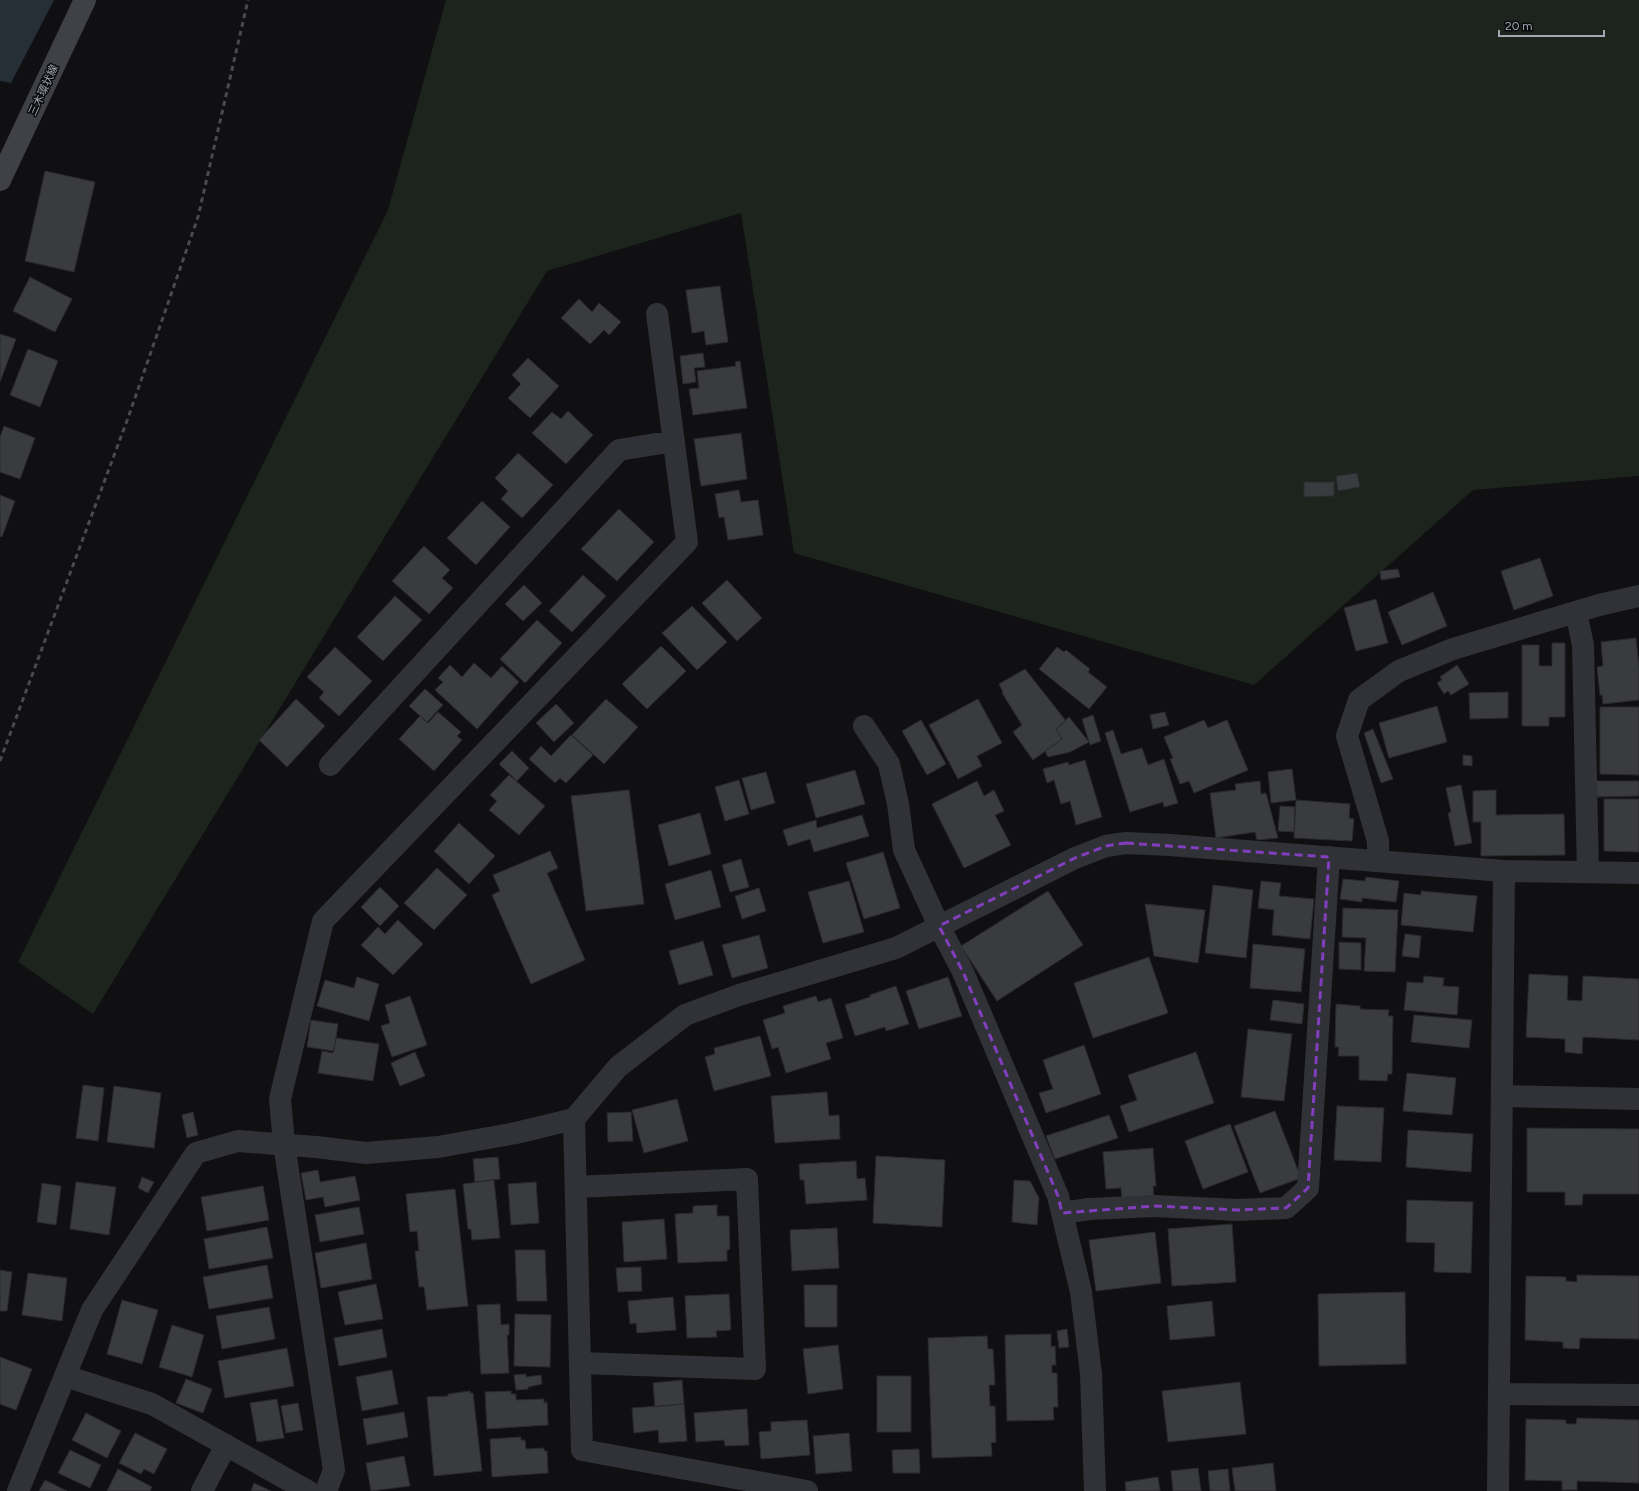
<svg xmlns="http://www.w3.org/2000/svg" width="1639" height="1491" font-family="Figtree,'Noto Sans JP',sans-serif">
<style>
.green{fill:#1c241d}
.water{fill:#262f36}
.building{fill:#3a3b3f;stroke:#2a2a2e}
.lines{fill:none;stroke-linecap:round;stroke-linejoin:round}
.street{stroke:#313237;stroke-width:22}
.secondary{stroke:#3f4147;stroke-width:22}
.rail{stroke:#484a50;stroke-width:3;stroke-dasharray:5 4;stroke-linecap:butt}
.marked{fill:none;stroke:#813ebd;stroke-width:3;stroke-dasharray:8 5;stroke-linejoin:round}
.labels{text-anchor:middle;stroke-width:3;stroke-linejoin:round;paint-order:stroke}
.street-label{font-size:11px;fill:#a0a7b3;stroke:#0b0b0d}
</style>
<rect width="100%" height="100%" fill="#101012"/>
<!-- green -->
<path class="green" d="M446,0H1639V476L1473,490L1254,685L794,553L741,213L547,271L93,1014L18,962L388,210Z"/>
<!-- water -->
<path class="water" d="M0,0H54L11,83L0,81Z"/>
<!-- building -->
<path class="building" d="M45,171L95,182L74,272L25,261Z
M30,277L72,299L55,332L13,311Z
M720,286L728,342L706,345L704,331L692,333L686,290Z
M579,299L592,312L599,303L621,322L609,335L604,330L590,344L561,318Z
M0,334L16,339L0,382Z
M28,349L58,361L40,407L10,395Z
M703,353L705,367L694,368L696,382L683,384L680,356Z
M528,358L559,386L530,418L508,398L521,384L512,375Z
M740,361L747,408L693,415L689,389L699,388L697,371L736,366L735,362Z
M568,411L593,435L566,464L532,433L552,412L561,419Z
M4,426L35,438L20,479L0,472V437Z
M741,433L747,479L701,486L694,439Z
M518,453L553,485L522,518L501,499L508,491L495,478Z
M1357,473L1360,487L1338,491L1336,476Z
M1304,482H1334V496L1304,497Z
M739,490L741,502L758,500L763,535L728,540L724,517L719,518L715,494Z
M0,495L15,501L2,537L0,536Z
M482,501L510,527L476,565L447,538Z
M619,509L654,542L617,581L581,549Z
M424,546L450,570L442,578L453,588L429,614L392,581Z
M1540,558L1553,596L1514,610L1501,571Z
M1398,569L1400,577L1381,580L1380,571Z
M583,575L606,596L572,632L549,611Z
M727,580L762,618L737,641L702,603Z
M524,585L542,603L523,621L505,604Z
M1433,592L1447,626L1402,645L1388,612Z
M395,596L422,620L383,661L357,637Z
M1376,599L1388,643L1356,651L1344,608Z
M692,606L727,642L697,670L662,633Z
M537,620L562,643L525,683L500,659Z
M1636,638L1639,667V700L1603,704L1602,695H1600L1597,667L1603,666L1601,642Z
M1552,643H1565V717H1549V726H1522V645H1539V666H1552Z
M661,646L686,671L647,709L622,684Z
M335,647L372,681L339,716L319,698L324,692L307,677Z
M1057,647L1064,652L1066,650L1090,669L1088,672L1107,687L1089,709L1039,669Z
M474,663L491,678L502,666L519,682L477,729L435,690L443,682L438,678L450,665L462,677Z
M1457,665L1469,684L1451,695L1448,691L1444,694L1437,683L1442,680L1440,677Z
M1025,669L1066,721L1056,729L1062,739L1033,760L1013,732L1022,725L1002,693L1003,692L999,684Z
M425,689L443,705L427,722L409,706Z
M1508,692V718L1470,719L1469,693Z
M296,699L325,726L287,767L259,740Z
M606,699L638,727L604,764L572,735Z
M978,699L1002,743L977,756L982,766L958,779L929,725Z
M556,704L574,723L554,742L536,723Z
M1437,706L1447,742L1389,758L1379,723Z
M1600,707H1639V775L1600,774Z
M438,712L461,732L457,736L462,740L434,771L399,739L420,716L428,723Z
M1165,712L1169,725L1153,729L1150,715Z
M1093,715L1101,741L1090,745L1082,719Z
M1069,717L1089,742L1070,752L1048,757L1045,751L1062,739L1056,729Z
M921,720L946,764L927,775L902,731Z
M1204,720L1208,728L1227,720L1248,770L1194,793L1189,781L1180,784L1170,759L1173,758L1164,737Z
M1373,729L1393,779L1381,783L1364,733Z
M1113,730L1121,754L1142,748L1148,765L1164,759L1178,803L1164,807L1163,802L1130,812L1105,733Z
M571,735L593,755L566,783L560,778L555,783L529,759L541,746L551,756Z
M512,751L529,768L517,781L499,764Z
M1463,755L1472,756V766L1463,765Z
M1085,760L1102,817L1076,825L1070,801L1061,804L1054,780L1047,783L1043,769L1068,762L1069,765Z
M1292,769L1296,800L1271,803L1268,772Z
M855,770L865,804L816,818L806,784Z
M766,772L775,803L751,810L742,778Z
M509,775L545,806L519,835L489,810L497,801L490,795Z
M739,780L749,814L725,821L715,787Z
M977,781L984,796L994,790L1004,811L995,815L1011,845L964,868L932,804Z
M1260,781L1261,794L1266,793L1278,838L1257,840L1255,832L1216,838L1210,793L1236,790L1235,784Z
M1596,781H1639V796L1597,797Z
M1461,785L1472,843L1455,846L1448,813L1451,812L1446,788Z
M629,790L644,904L586,911L571,796Z
M1496,790V815L1564,814L1565,855L1481,856V822H1473V791Z
M1604,799H1639V852L1604,851Z
M1296,800L1350,804L1349,818L1354,819L1352,841L1294,838Z
M1280,806L1295,807L1294,832L1278,831Z
M700,813L711,854L669,866L658,825Z
M862,815L869,836L814,852L810,839L788,846L783,830L816,820L817,828Z
M459,823L495,856L469,884L434,851Z
M550,851L558,868L547,873L585,960L531,984L492,895L500,891L493,875Z
M883,852L900,908L864,919L846,863Z
M741,859L749,887L730,892L722,865Z
M437,868L467,895L434,930L404,903Z
M711,870L721,907L675,920L665,884Z
M1366,877L1399,881L1396,902L1362,898V902L1340,899L1343,879L1365,881Z
M849,881L864,932L823,943L808,892Z
M1261,881L1281,883L1279,896L1314,899L1310,939L1272,935L1274,910L1258,908Z
M1213,885L1253,890L1246,958L1205,953Z
M380,887L399,906L380,926L361,907Z
M759,888L766,911L742,919L735,896Z
M1048,891L1083,945L997,1001L961,946Z
M1421,891L1477,896L1473,932L1401,925L1404,893L1421,895Z
M1145,904L1205,910L1198,963L1154,956Z
M1343,908L1398,910L1395,972L1364,971L1366,938L1342,937Z
M398,920L423,944L393,975L361,945L378,927L385,934Z
M1405,934L1421,936L1419,958L1402,956Z
M759,935L768,968L732,978L722,945Z
M703,941L713,975L679,985L669,951Z
M1339,942L1361,943V970L1339,969Z
M1253,944L1305,949L1301,992L1250,988Z
M1149,957L1168,1013L1093,1038L1074,983Z
M1529,974L1568,976L1567,1000L1582,1001L1583,976L1639,979V1040L1583,1037L1582,1054L1565,1052V1039L1526,1037Z
M1424,976L1444,978L1443,986L1459,987L1457,1015L1404,1010L1407,982L1423,983Z
M357,977L379,984L369,1021L317,1006L325,980L354,988Z
M948,977L962,1016L919,1029L906,991Z
M896,986L909,1024L886,1031L885,1027L855,1036L845,1005L870,997V995Z
M410,996L427,1045L392,1057L381,1026L390,1023L385,1005Z
M816,996L818,1002L831,998L843,1038L826,1043L831,1059L786,1073L778,1047L772,1049L763,1020L785,1013L783,1006Z
M1273,1000L1304,1004L1302,1024L1270,1020Z
M1336,1004L1360,1006V1009L1389,1010L1388,1016H1393L1392,1074H1388L1387,1081L1359,1080V1056H1338L1339,1047H1335Z
M1414,1015L1472,1020L1469,1048L1411,1042Z
M311,1020L338,1024L334,1051L307,1047Z
M1248,1029L1292,1034L1284,1101L1241,1097Z
M760,1036L771,1076L714,1091L705,1057L715,1054L714,1048Z
M336,1038L379,1044L373,1081L318,1073L322,1051L333,1053Z
M1084,1045L1101,1094L1046,1113L1039,1093L1053,1089L1043,1060Z
M415,1052L425,1076L400,1086L391,1063Z
M1196,1052L1214,1103L1129,1132L1120,1106L1137,1100L1128,1075Z
M1407,1073L1456,1078L1452,1115L1403,1111Z
M83,1085L104,1088L98,1141L76,1138Z
M114,1086L161,1093L154,1148L107,1142Z
M827,1092L829,1116L839,1115L840,1139L775,1143L771,1096Z
M677,1099L688,1141L644,1153L632,1110Z
M1337,1106L1384,1108L1381,1162L1334,1160Z
M1275,1111L1301,1178L1260,1193L1234,1126Z
M193,1112L198,1135L187,1138L182,1115Z
M631,1112L633,1141L608,1142L607,1113Z
M1109,1115L1118,1138L1055,1159L1046,1136Z
M1230,1124L1248,1172L1203,1189L1185,1141Z
M1527,1128L1639,1129V1194H1583L1582,1205H1565V1192H1527Z
M1408,1130L1473,1134L1471,1172L1406,1167Z
M1153,1148L1156,1186H1153L1154,1200L1122,1202L1121,1188L1106,1189L1103,1152Z
M876,1156L945,1160L942,1227L873,1223Z
M498,1157L500,1179L475,1182L473,1159Z
M856,1161L857,1179L865,1178L867,1200L806,1204L804,1180H800L799,1164Z
M318,1170L320,1182L355,1176L360,1200L325,1207L323,1197L306,1200L301,1173Z
M142,1177L154,1182L148,1193L138,1188Z
M494,1180L500,1238L472,1240L471,1229H468L463,1184Z
M1014,1180L1030,1181L1039,1198L1037,1225L1012,1222Z
M76,1182L116,1187L109,1235L70,1229Z
M536,1182L539,1223L511,1225L508,1184Z
M42,1183L61,1186L56,1225L37,1222Z
M263,1186L269,1220L207,1231L201,1197Z
M455,1189L468,1306L427,1310L424,1287H419L415,1251H419L417,1231L410,1232L406,1194Z
M1407,1200L1473,1202L1471,1273L1434,1272L1435,1243L1406,1242Z
M717,1205V1216H729L730,1249L727,1250V1261L678,1263L675,1214L693,1213V1206Z
M359,1207L364,1234L320,1242L315,1215Z
M664,1219L667,1259L624,1262L622,1222Z
M1232,1224L1236,1282L1172,1286L1168,1229Z
M267,1227L273,1258L209,1269L204,1239Z
M837,1228L839,1268L792,1271L790,1230Z
M1155,1232L1161,1283L1096,1291L1089,1240Z
M366,1243L372,1279L321,1288L315,1253Z
M515,1250H545L547,1301H517Z
M267,1265L273,1298L209,1309L203,1277Z
M641,1267L642,1291L618,1292L616,1268Z
M0,1270L12,1272L7,1311H0Z
M28,1273L67,1278L62,1321L22,1315Z
M1577,1275L1639,1276V1339L1580,1338L1579,1349L1563,1348V1342L1525,1340L1526,1276L1566,1277V1281L1577,1282Z
M376,1284L383,1319L345,1325L338,1292Z
M804,1285H837V1327H805Z
M1405,1292L1406,1364L1319,1366L1318,1294Z
M729,1294L731,1330L716,1331L717,1337L687,1338L685,1296Z
M673,1297L676,1330L637,1333L636,1323L630,1324L628,1301Z
M122,1300L158,1310L142,1364L107,1354Z
M1212,1301L1215,1336L1170,1340L1167,1306Z
M500,1304L501,1325L509,1324V1335H507L509,1373L481,1374L477,1305Z
M269,1307L275,1339L222,1349L216,1316Z
M515,1314L551,1315L550,1367L514,1366Z
M172,1325L204,1335L192,1377L159,1367Z
M382,1329L387,1357L339,1366L334,1338Z
M1067,1329L1069,1347L1059,1348L1057,1331Z
M1051,1334V1347L1055,1346L1056,1365H1052V1373H1057L1058,1407H1053L1054,1420L1007,1421L1005,1335Z
M987,1336L988,1349H993L995,1385H989L990,1406H995L996,1442L991,1443L992,1456L932,1458L928,1338Z
M838,1345L843,1389L808,1394L803,1349Z
M287,1348L294,1386L225,1398L218,1361Z
M0,1357L32,1369L16,1410L0,1404Z
M392,1370L398,1404L362,1411L356,1377Z
M526,1374V1377L541,1375L542,1384L528,1387V1389L516,1390L514,1375Z
M877,1376H911V1432H877Z
M186,1379L212,1389L203,1413L176,1403Z
M682,1380L684,1404L655,1407L653,1383Z
M1240,1382L1246,1434L1168,1442L1162,1391Z
M470,1391V1393H473L482,1471L434,1476L427,1397L448,1396V1394Z
M511,1391V1394H516V1400L544,1399V1403L547,1402L548,1425L487,1429L485,1392Z
M277,1399L284,1438L257,1442L250,1403Z
M298,1403L303,1430L286,1433L281,1406Z
M684,1404L687,1441L659,1443L658,1430L634,1433L632,1408Z
M747,1409L749,1445L725,1446L724,1440L696,1442L694,1413Z
M404,1412L408,1437L367,1445L363,1419Z
M86,1413L121,1431L107,1458L72,1440Z
M1577,1418L1639,1420V1483L1577,1481V1490H1562V1481L1525,1480L1526,1419L1566,1420V1424H1576Z
M807,1420L810,1455L761,1459L759,1432L771,1431V1422Z
M135,1433L167,1449L154,1474L144,1469L141,1474L119,1463Z
M849,1433L852,1471L816,1474L813,1436Z
M521,1437V1440H525L526,1449L544,1448V1451H547L548,1473L492,1477L490,1439Z
M919,1449L920,1473H893L892,1450Z
M70,1450L101,1465L90,1488L58,1473Z
M404,1456L410,1486L371,1491L366,1463Z
M1273,1463L1276,1491H1235L1232,1468Z
M1198,1468L1201,1491H1173L1171,1471Z
M118,1469L152,1487L150,1491H107Z
M1228,1469L1230,1491H1210L1208,1471Z
M1158,1477L1160,1491H1126L1125,1482Z
M45,1480L67,1491H39Z
M254,1483L271,1491H251Z"/>
<g class="lines">
<!-- street -->
<path class="street" d="M1576,612L1583,645L1588,872
M864,726L889,764L898,804L904,850L939,926L963,972L1058,1196L1081,1292L1091,1374L1095,1491
M330,765L619,450L674,441
M1378,861V841L1347,736L1359,700L1399,671L1453,649L1599,605L1639,596
M1502,1096L1639,1099
M576,1187L747,1179L755,1369L580,1363
M1062,1213L1089,1209L1155,1206L1237,1210L1286,1208L1308,1188L1329,857
M65,1376L152,1404L308,1491
M1499,1394L1639,1395
M18,1491L92,1310L196,1153L238,1141L316,1147L366,1153L438,1147L516,1133L574,1119
M202,1491L226,1445
M326,1491L334,1470L284,1144L280,1099L323,921L687,542L657,314
M807,1491L582,1450L574,1119L618,1067L685,1015L739,995L896,948L1075,858L1106,846L1126,843L1170,845L1504,871L1639,873
M1498,1491L1504,871"/>
<!-- secondary -->
<path class="secondary" d="M0,180L85,0"/>
<!-- rail -->
<path class="rail" d="M0,761L128,418L198,217L248,0"/>
</g>
<!-- marked area -->
<path class="marked" d="M1126,843L1329,857L1308,1188L1286,1208L1237,1210L1155,1206L1062,1213L1058,1196L963,972L939,926L1075,858L1106,846Z"/>
<g class="labels">
<!-- street labels -->
<g class="street-label">
<text transform="translate(43 90) rotate(-65)" y="4">三木環状線</text>
</g>
</g>
<!-- scale -->
<path d="M1499 30v6h105v-6" fill="none" stroke="#a0a7b3" stroke-width="2"/>
<text x="1505" y="30" font-size="12" fill="#a0a7b3" stroke="#0b0b0d" stroke-width="3" paint-order="stroke">20 m</text>
</svg>
